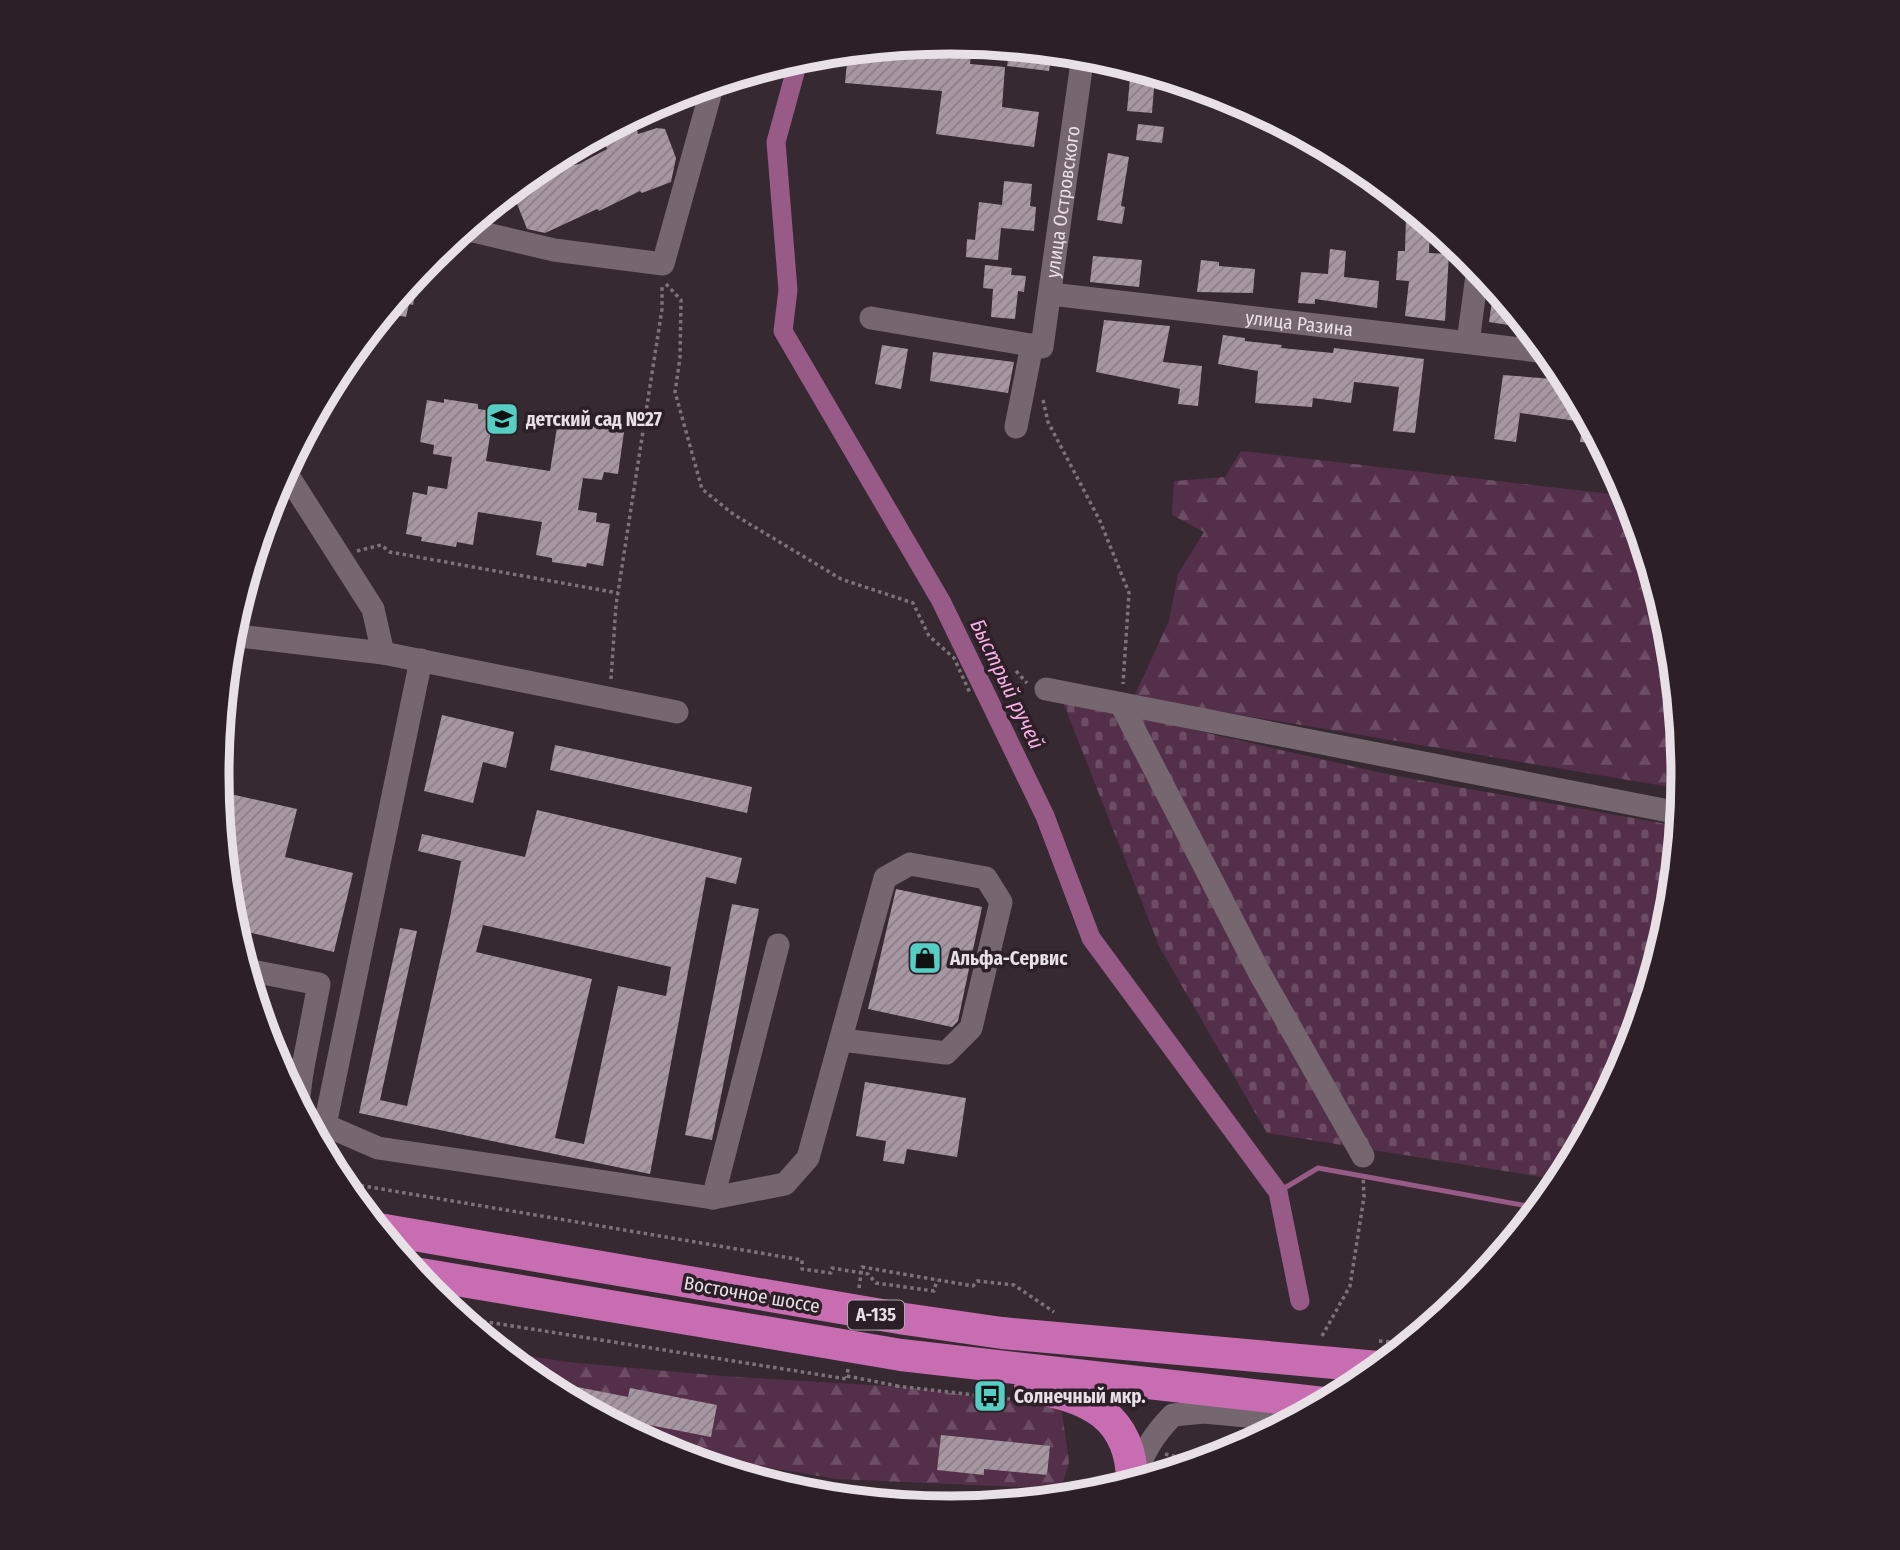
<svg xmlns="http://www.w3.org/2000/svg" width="1900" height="1550" font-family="'Fira Sans Condensed',sans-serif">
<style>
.forest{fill:url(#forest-firs)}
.cemetery{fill:url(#cemetery-stones)}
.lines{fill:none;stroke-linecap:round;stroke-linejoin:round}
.stream{stroke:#985b88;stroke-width:5}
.canal{stroke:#985b88;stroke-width:19}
.building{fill:url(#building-hatch);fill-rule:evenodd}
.path{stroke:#7d7279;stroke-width:3.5;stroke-dasharray:3.5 3.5;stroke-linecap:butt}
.minor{stroke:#756670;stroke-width:23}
.highway{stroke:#c96db2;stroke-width:32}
.labels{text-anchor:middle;stroke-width:7;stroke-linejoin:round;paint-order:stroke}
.shield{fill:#2c1f28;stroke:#b0a6ad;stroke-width:2}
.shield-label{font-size:18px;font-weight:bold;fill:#e8e0e6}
.street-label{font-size:19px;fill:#e8e0e6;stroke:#2c1f28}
.poi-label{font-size:19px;font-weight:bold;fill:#e8e0e6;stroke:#2c1f28;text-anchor:start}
.water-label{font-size:21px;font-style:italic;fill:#f7b0e3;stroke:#2c1f28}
.rim{fill:none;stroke:#e8e0e6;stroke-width:9}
</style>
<defs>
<pattern id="forest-firs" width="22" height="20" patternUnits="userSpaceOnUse" patternTransform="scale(1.75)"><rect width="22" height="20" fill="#542f4a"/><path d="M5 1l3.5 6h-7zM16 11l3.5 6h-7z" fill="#6d4d64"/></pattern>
<pattern id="cemetery-stones" width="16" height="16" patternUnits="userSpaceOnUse" patternTransform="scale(1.75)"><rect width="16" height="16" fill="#542f4a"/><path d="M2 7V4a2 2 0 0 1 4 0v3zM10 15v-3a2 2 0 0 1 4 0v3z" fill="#6d4d64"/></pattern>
<pattern id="building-hatch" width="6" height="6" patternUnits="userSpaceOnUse" patternTransform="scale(1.75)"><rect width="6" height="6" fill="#a797a2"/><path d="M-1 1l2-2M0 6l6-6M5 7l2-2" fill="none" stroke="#8a7e86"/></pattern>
</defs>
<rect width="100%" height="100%" fill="#362932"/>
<!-- forest -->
<path class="forest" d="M1241,451L1628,496L1669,632L1682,789L1134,697L1169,621L1178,574L1204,532L1172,515L1174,481L1225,477Z
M503,1352L568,1362L722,1376L904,1387L1050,1406L1062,1412L1069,1462L1061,1489L837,1479L668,1451L542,1384Z"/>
<!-- cemetery -->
<path class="cemetery" d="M1062,700L1391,775L1678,826L1669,918L1627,1056L1560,1180L1267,1133L1160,948Z"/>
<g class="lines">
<!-- stream -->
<path class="stream" d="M1278,1192L1318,1168L1538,1208"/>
<!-- canal -->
<path class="canal" d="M799,58L776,142L788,290L783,331L941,601L1045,816L1091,938L1278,1192L1300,1301"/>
</g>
<!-- building -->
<path class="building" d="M950,42L972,44L970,64L1005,67L1002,107L1039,112L1034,147L936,134L942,91L845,83L848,52Z
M1010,48L1052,52L1049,71L1007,66Z
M1131,67L1155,75L1152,113L1127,111Z
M1138,124L1164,127L1162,143L1136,140Z
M657,128L665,129L676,158L671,182L642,193L640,191L599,211L597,209L545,233L527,229L512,191L536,171L561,161L564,167L579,164L607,149L605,143L637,130L638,134Z
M1108,153L1129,157L1121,206L1125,207L1122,224L1097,220Z
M1004,181L1032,184L1030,206L1036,207L1034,231L1001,228L998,260L966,257L967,239L975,240L979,202L1002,205Z
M1406,217L1421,218L1430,225L1429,253L1449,254L1445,321L1405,316L1409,281L1396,280L1398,251H1405Z
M1330,249L1346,251L1344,277L1379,281L1377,308L1315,299V304L1298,303L1301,272L1328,274Z
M1093,256L1142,260L1139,287L1090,282Z
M1201,260L1219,262V266L1255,269L1253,293L1197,292Z
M985,265L1012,268L1011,275L1026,276L1024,292L1018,291L1015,319L991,317L993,289L983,288Z
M420,271L413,305L409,304L406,317L385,313Z
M1494,288L1527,328L1489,322Z
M1104,320L1170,326L1163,362L1202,366L1198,406L1178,404L1180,389L1096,372Z
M1223,335L1245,338V341L1282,345L1281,348L1333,353L1334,348L1424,359L1415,433L1393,431L1399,387L1354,382L1351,403L1313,398L1312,407L1255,403L1258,371L1218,364Z
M882,345L908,349L901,389L875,384Z
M933,352L1014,362L1008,393L930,381Z
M1503,375L1566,380L1600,444L1580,442L1583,422L1520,413L1516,442L1494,439Z
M444,399L478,404V409L494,411L486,461L550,471L558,421L574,424L575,420L609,425L608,429L624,432L618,474L604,472L602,480L583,478L578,510L597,513L596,522L610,524L603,566L587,563L586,567L552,562V558L536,555L542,522L478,512L473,545L457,542L456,547L421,541L422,537L406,534L413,492L427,495L428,486L447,489L452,457L433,454L434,445L420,442L427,400L444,403Z
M442,715L514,732L506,768L483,762L473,803L424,791Z
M555,745L752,787L747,813L550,770Z
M226,793L297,809L285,857L353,873L334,952L234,929L221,815Z
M537,810L742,858L736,884L706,877L650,1174L359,1113L400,928L417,931L380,1100L407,1106L450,917L461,861L418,851L422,834L525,857ZM483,925L671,967L666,996L618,986L584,1144L555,1138L592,979L476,952Z
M896,889L982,907L958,1021L952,1027L868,1009Z
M732,904L759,909L712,1140L685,1135Z
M865,1082L966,1098L957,1157L907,1149L904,1164L883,1161L886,1141L856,1136Z
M542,1380L628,1397L630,1388L717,1405L711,1437L603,1416L542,1384Z
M941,1435L1050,1446L1047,1475L984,1469V1475L937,1470Z"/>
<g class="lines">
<!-- path -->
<path class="path" d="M666,284L681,300L680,358L675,392L702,489L733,514L841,579L913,603L929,636L954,658L970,693
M1043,400L1048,422L1100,521L1129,593L1123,684
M357,551L381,545L390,552L618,593
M1016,671L1027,683
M611,679L616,605L662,309V284
M340,1182L802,1260V1269L831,1273L832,1268L868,1274L876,1283L934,1291L937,1280
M859,1288L862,1267L973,1286L977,1281L1014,1285L1054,1312
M462,1318L847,1379
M1322,1336L1350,1286L1364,1197L1363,1175
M1379,1341L1408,1343
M848,1369L847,1376L898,1386
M896,1386L1010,1399
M1165,1454L1197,1462"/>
<!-- minor -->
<g class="minor">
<path d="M650,108L666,99"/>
<path d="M465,229L554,250L663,264L713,84"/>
<path id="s1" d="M1051,294L1547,352"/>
<path id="s2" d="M871,318L1042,347L1083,55"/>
<path d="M1468,342L1478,268"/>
<path d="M1016,427L1032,345"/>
<path d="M285,471L373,609L383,653"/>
<path d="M231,635L383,653L677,712"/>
<path d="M1046,689L1679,813"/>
<path d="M1121,704L1259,972L1363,1156"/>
<path d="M247,970L319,984L302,1072"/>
<path d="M279,1067L302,1072L298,1103"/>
<path d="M308,1122L325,1125L378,1148L713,1198L785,1184L808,1158L885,878L910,864L986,878L1001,902L971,1028L946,1053L842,1040"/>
<path d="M325,1125L421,660"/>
<path d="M713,1198L778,945"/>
<path d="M1134,1481C1142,1454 1153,1435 1173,1415L1204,1412L1290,1420"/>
</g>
<!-- highway -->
<path class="highway" d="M379,1229L905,1319L1002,1333L1378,1367
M415,1273L901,1355L1324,1403
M1030,1388C1088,1395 1132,1417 1132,1482"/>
</g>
<!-- icons -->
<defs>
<symbol id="school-square" viewBox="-11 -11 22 22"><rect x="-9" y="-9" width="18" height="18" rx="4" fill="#56cec3" stroke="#2c1f28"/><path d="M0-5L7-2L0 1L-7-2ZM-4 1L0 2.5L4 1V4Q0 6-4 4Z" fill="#111"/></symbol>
<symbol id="shop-square" viewBox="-11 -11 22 22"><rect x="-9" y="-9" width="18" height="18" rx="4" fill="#56cec3" stroke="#2c1f28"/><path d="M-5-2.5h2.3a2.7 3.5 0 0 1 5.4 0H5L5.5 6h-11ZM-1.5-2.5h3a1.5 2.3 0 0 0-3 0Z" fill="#111"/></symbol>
<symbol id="bus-square" viewBox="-11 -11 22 22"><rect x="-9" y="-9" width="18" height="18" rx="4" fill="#56cec3" stroke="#2c1f28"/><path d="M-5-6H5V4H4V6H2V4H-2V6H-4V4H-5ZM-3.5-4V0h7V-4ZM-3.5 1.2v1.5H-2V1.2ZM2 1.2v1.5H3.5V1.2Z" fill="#111"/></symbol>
</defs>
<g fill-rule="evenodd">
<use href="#school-square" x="483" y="400" width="38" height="38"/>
<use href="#shop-square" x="906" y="939" width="38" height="38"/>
<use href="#bus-square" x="971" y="1377" width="38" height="38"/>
</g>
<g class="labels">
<!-- shield labels -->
<rect class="shield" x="848" y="1300.5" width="56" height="29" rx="5"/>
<g class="shield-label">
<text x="876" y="1321">А-135</text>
</g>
<!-- street labels -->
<g class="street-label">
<text dy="7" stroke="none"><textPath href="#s2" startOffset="320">улица Островского</textPath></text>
<text dy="7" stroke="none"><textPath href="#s1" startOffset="250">улица Разина</textPath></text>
<text transform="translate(752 1294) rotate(10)" y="7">Восточное шоссе</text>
</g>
<!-- poi labels -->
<g class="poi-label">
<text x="526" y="426">детский сад №27</text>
<text x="950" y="965">Альфа-Сервис</text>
<text x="1014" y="1403">Солнечный мкр.</text>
</g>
<!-- water labels -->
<g class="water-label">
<text transform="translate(1007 684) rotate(64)" y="7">Быстрый ручей</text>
</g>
</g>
<!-- crop -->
<path d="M0 0H1900V1550H0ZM229 775a721 721 0 1 1 1442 0a721 721 0 1 1-1442 0Z" fill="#2c1f28" fill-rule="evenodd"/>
<path class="rim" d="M229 775a721 721 0 1 1 1442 0a721 721 0 1 1-1442 0Z"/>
</svg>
